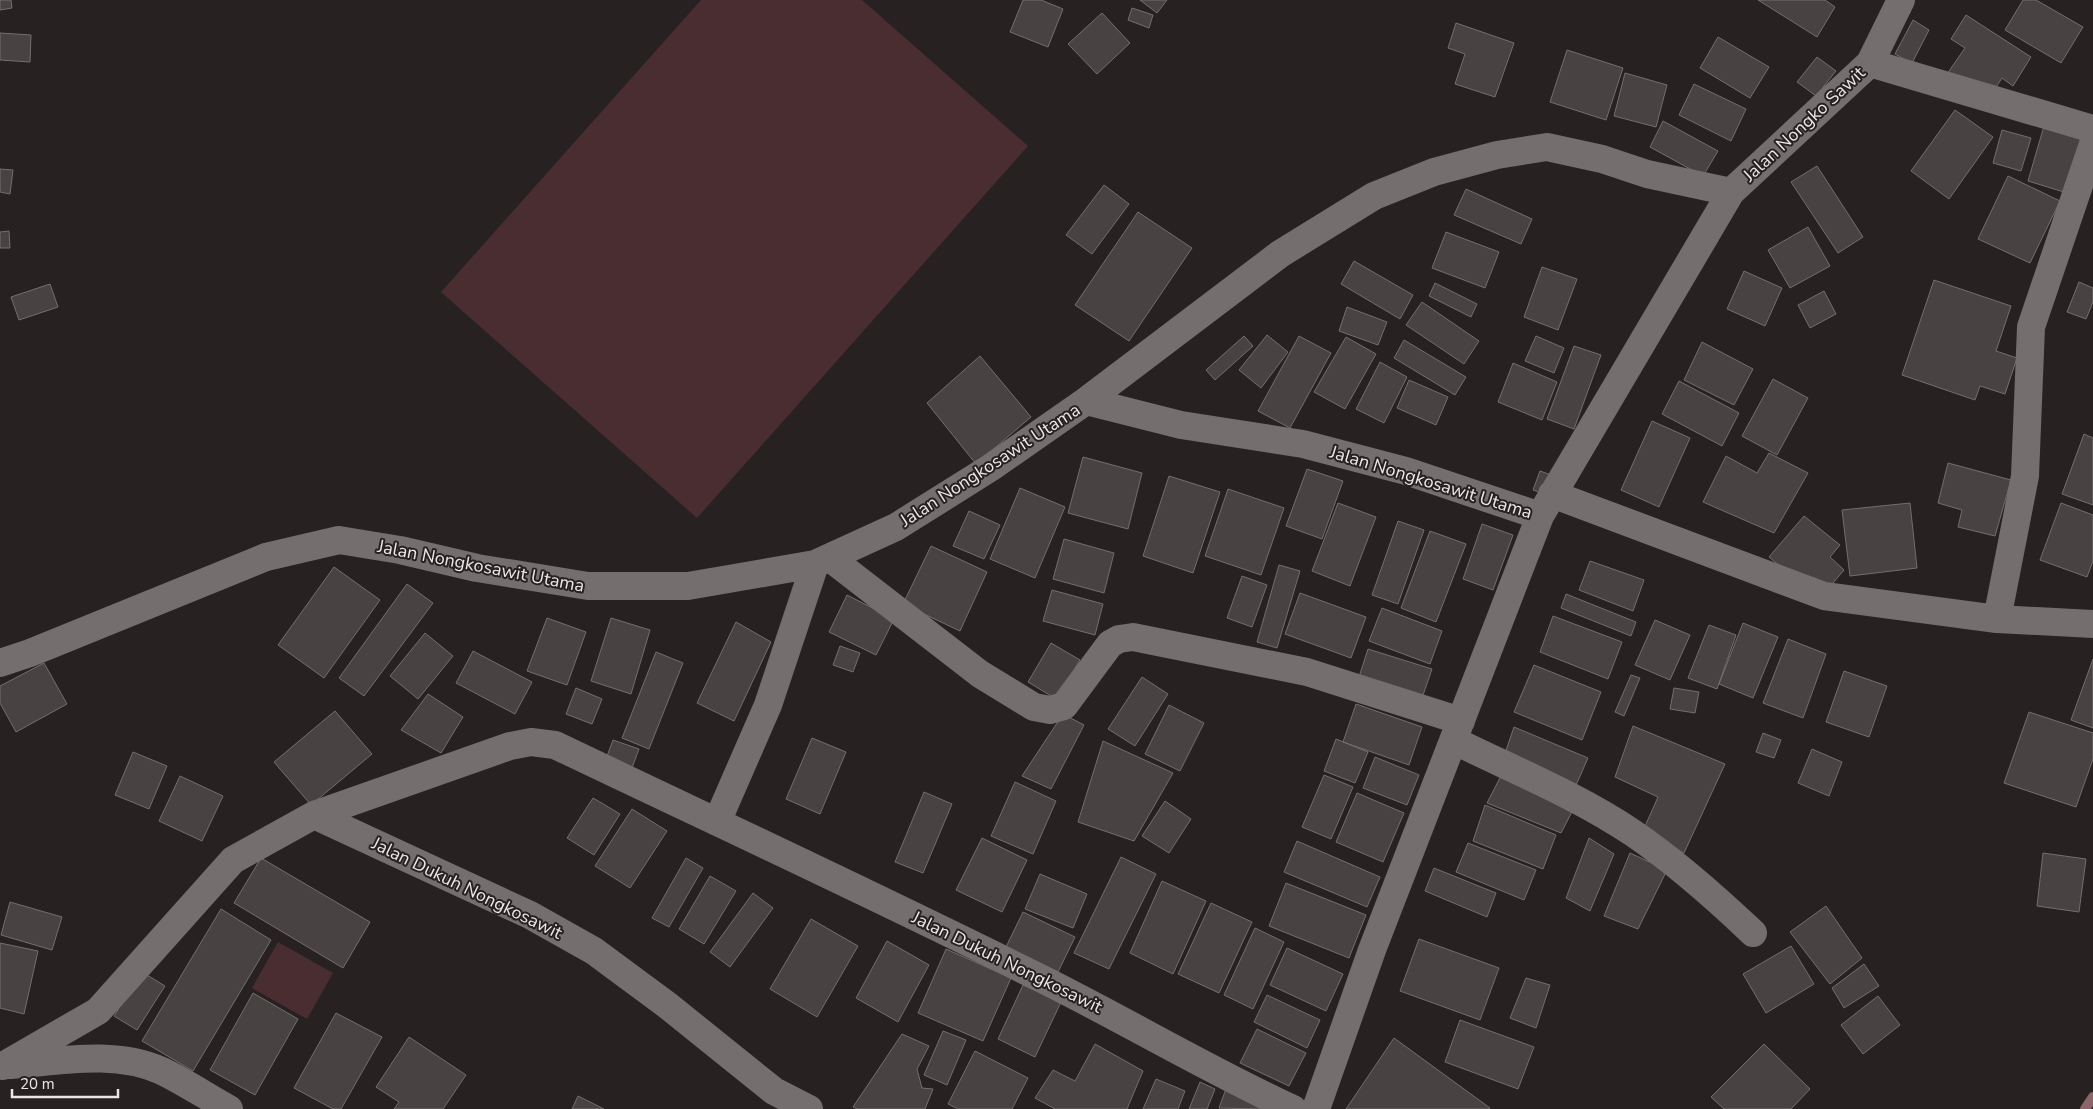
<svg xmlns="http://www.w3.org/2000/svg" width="2093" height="1109" font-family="'Nunito Sans',sans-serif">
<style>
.green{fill:#492d31}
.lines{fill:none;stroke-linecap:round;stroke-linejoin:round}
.stream{stroke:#8c6469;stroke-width:10}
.building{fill:#484243;stroke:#746e6e}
.minor{stroke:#746e6e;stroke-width:28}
.labels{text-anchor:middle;stroke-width:4;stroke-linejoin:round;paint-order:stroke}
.street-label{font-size:18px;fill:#ebe7e7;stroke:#272122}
</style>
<rect width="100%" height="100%" fill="#272122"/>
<!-- green -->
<path class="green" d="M701,0H862L1028,146L697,518L441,292Z
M278,942L333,973L307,1019L252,988Z"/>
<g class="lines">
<!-- stream -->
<path class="stream" d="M2085,1109L2093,1097"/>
</g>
<!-- building -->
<path class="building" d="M0,0H11L12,8L0,10Z
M1023,0H1041L1063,9L1048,47L1010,32Z
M1140,0H1167L1157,13Z
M1758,0H1825L1835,7L1817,37Z
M2023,0H2036L2083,27L2061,63L2005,30Z
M1132,8L1153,15L1149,28L1128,20Z
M1102,13L1130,43L1097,74L1068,44Z
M1966,15L2031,57L2013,86L2002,78L1989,98L1947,74L1965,48L1951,39Z
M1913,20L1929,30L1912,63L1895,54Z
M1456,23L1514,43L1495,97L1455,84L1465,54L1448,48Z
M0,33L31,35L30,62L0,60Z
M1718,37L1769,67L1750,98L1700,68Z
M1567,50L1623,68L1606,120L1550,102Z
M1817,57L1836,71L1816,96L1797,82Z
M1625,73L1667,85L1656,127L1614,116Z
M1694,84L1746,109L1731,141L1679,115Z
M1955,110L1993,137L1949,199L1911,171Z
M1663,121L1718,151L1703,176L1650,147Z
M2044,126L2083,137L2067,193L2028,181Z
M2002,130L2031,138L2021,171L1993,163Z
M1817,166L1863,237L1838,253L1791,182Z
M0,169L13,170L10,194L0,192Z
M2008,176L2060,201L2030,263L1978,239Z
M1104,185L1129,204L1092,254L1066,235Z
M1466,189L1532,219L1521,244L1454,215Z
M1138,212L1192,248L1129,341L1075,305Z
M1808,227L1830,266L1790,288L1768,250Z
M9,231L10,248H0V232Z
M1446,232L1499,252L1485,288L1432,268Z
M1354,261L1413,295L1400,319L1341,284Z
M1542,267L1577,279L1558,330L1524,317Z
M1744,271L1782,288L1765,326L1727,309Z
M1934,280L2011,306L1996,351L2017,358L2005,394L1980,386L1975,400L1902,375Z
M2079,282L2093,288V302L2086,319L2067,312Z
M1435,283L1477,304L1471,317L1429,296Z
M50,284L58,307L19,320L11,297Z
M1824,291L1836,314L1810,328L1798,305Z
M1422,302L1479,341L1464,364L1406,325Z
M1347,307L1387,322L1378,345L1339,331Z
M1267,335L1288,352L1261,388L1239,370Z
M1244,336L1253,346L1215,380L1206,370Z
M1299,336L1331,353L1290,428L1258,411Z
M1536,336L1564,348L1554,373L1525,361Z
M1346,337L1376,354L1345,409L1314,392Z
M1404,340L1466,377L1455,395L1394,358Z
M1702,342L1753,369L1734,405L1684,380Z
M1574,346L1601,355L1574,429L1547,419Z
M980,356L1031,417L976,464L927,403Z
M1380,362L1407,377L1384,423L1356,409Z
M1513,363L1557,382L1542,420L1498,402Z
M1773,379L1808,398L1777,455L1742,436Z
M1409,380L1448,397L1436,425L1397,408Z
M1679,381L1739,413L1722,446L1662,414Z
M1652,421L1690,438L1659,507L1621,490Z
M2084,434L2093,438V505L2062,494Z
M1769,453L1808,473L1774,533L1703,502L1726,456L1757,473Z
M1083,457L1142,473L1128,529L1068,513Z
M1948,463L2011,480L1995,536L1958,527L1962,510L1938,503Z
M1307,469L1343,481L1322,539L1286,526Z
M1540,471L1554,476L1547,495L1533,490Z
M1169,476L1220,492L1193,573L1143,556Z
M1020,488L1065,507L1035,578L990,559Z
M1228,489L1284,508L1261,575L1205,556Z
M1338,503L1376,517L1350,586L1312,571Z
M1910,503L1917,568L1850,576L1842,510Z
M2061,503L2093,515V561L2087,577L2040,560Z
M969,511L1000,525L984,559L953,546Z
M1804,516L1840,545L1830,557L1844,570L1828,589L1814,577L1805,587L1769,557Z
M1398,521L1424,530L1398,604L1372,595Z
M1482,524L1513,535L1493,590L1463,579Z
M1430,531L1466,544L1436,622L1401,608Z
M1064,539L1114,553L1104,593L1053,579Z
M931,546L987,572L960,631L903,604Z
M1590,561L1644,580L1633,611L1579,590Z
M1279,565L1300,571L1277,648L1257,642Z
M334,567L380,600L324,678L278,645Z
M1242,576L1267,585L1252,627L1227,618Z
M407,584L433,603L364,696L339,678Z
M1052,590L1103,604L1095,635L1043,621Z
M1300,593L1366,617L1351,658L1285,634Z
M1566,594L1636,622L1631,636L1561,608Z
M847,595L894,619L876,655L829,632Z
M1382,608L1442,631L1430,664L1369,641Z
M1553,616L1622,642L1608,679L1540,652Z
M547,618L586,632L567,685L527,671Z
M611,618L650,630L631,694L591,681Z
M1655,620L1690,635L1670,680L1635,665Z
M736,622L771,642L734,721L697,703Z
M1743,623L1778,637L1753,698L1719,684Z
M1709,625L1736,635L1717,689L1688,678Z
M425,633L453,656L418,699L390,676Z
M1788,639L1826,654L1803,718L1763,703Z
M1051,643L1080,660L1056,699L1028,682Z
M840,646L860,653L853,672L833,665Z
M1368,649L1432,669L1421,701L1358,680Z
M473,651L532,682L515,714L456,683Z
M656,652L683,663L649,749L622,738Z
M2093,659V728L2071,720Z
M44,663L67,704L16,732L0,703V686Z
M1534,665L1601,692L1582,740L1514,712Z
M1844,671L1887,686L1869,737L1826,722Z
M1631,675L1640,678L1624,716L1615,712Z
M1142,677L1168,694L1135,746L1108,729Z
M576,688L602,699L592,724L566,714Z
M1674,688L1699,692L1695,713L1670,709Z
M428,694L463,717L441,753L401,730Z
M1356,704L1422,727L1409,765L1343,742Z
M1169,705L1204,723L1180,771L1145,754Z
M335,711L372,754L311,805L274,762Z
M2029,712L2093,733V759L2076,807L2004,783Z
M1063,714L1084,725L1051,789L1022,776Z
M1633,726L1725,764L1684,853L1642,833L1658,797L1615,777Z
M1514,727L1588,758L1573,792L1502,762Z
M1763,733L1781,740L1774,758L1756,752Z
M812,738L846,752L820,814L786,799Z
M1336,739L1368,752L1355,783L1324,771Z
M613,740L639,749L629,776L603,767Z
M1103,741L1173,773L1134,841L1078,822Z
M1812,749L1842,762L1829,796L1798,783Z
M133,752L167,766L149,809L115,795Z
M1375,757L1419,775L1407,805L1363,788Z
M1503,772L1576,804L1561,833L1487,803Z
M1324,775L1353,787L1331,839L1302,827Z
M180,776L223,796L202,841L159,821Z
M1015,782L1056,801L1033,854L991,836Z
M924,792L952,804L923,873L895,862Z
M1357,793L1404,813L1383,862L1336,842Z
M593,798L620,814L594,855L567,838Z
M1165,801L1191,819L1169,853L1142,836Z
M1485,805L1556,835L1543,869L1473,841Z
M632,809L667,831L630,888L595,866Z
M982,838L1027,860L1002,912L956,890Z
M1589,838L1614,854L1590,911L1566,898Z
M1297,841L1380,877L1367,907L1284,872Z
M1468,843L1536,870L1524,900L1456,872Z
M1630,853L1667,870L1638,929L1604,916Z
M2043,853L2086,859L2079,912L2037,906Z
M1121,857L1156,874L1109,969L1074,953Z
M261,858L370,922L343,968L234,903Z
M686,858L703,868L669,927L652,918Z
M1434,868L1496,893L1487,917L1425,891Z
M1040,874L1087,894L1073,928L1025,909Z
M710,876L736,891L704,944L679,929Z
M1162,881L1206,901L1173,974L1130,953Z
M1286,883L1366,915L1349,958L1269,926Z
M753,893L773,908L730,967L710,952Z
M10,902L62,917L52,950L1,935Z
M1211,903L1252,922L1219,993L1178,974Z
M1826,906L1862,958L1830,984L1790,932Z
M221,909L271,940L193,1071L142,1041Z
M1023,912L1075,937L1058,972L1006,947Z
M811,919L858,946L817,1017L770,989Z
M1255,928L1284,942L1253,1009L1224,995Z
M1419,939L1499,968L1480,1020L1400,991Z
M887,941L929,965L898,1022L856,998Z
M0,943L38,951L24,1014L0,1008Z
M1791,946L1814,984L1766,1013L1743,974Z
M1287,948L1343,974L1326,1011L1270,985Z
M946,949L1011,978L983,1041L918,1013Z
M1864,964L1879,986L1844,1008L1832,988Z
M142,972L165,986L137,1030L114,1016Z
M1526,978L1550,985L1536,1028L1510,1018Z
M1023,985L1061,1002L1035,1057L998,1039Z
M253,993L298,1019L255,1095L210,1070Z
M1267,995L1320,1020L1307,1048L1254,1022Z
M1878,996L1900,1025L1863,1054L1841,1025Z
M336,1013L382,1037L341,1109H333L294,1088Z
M1460,1020L1534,1047L1518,1089L1445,1062Z
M1257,1029L1306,1053L1289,1086L1240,1063Z
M943,1031L966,1040L947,1085L924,1075Z
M902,1034L929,1046L917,1069L922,1088L933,1089L925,1109H858L853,1107Z
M409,1037L466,1075L443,1109H394L399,1102L376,1087Z
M1394,1038L1490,1108L1489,1109H1346Z
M1095,1044L1143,1071L1127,1109H1055L1035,1098L1053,1070L1075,1081Z
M1764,1044L1810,1089L1791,1109H1724L1711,1097Z
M975,1051L1028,1078L1012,1109H958L948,1104Z
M1156,1079L1185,1091L1178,1109H1143Z
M1200,1082L1215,1089L1207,1109H1189Z
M1227,1086L1263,1101L1259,1109L1219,1108Z
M578,1096L604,1109H572Z"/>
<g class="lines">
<!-- minor -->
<path class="minor" d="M1870,63L2093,129
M1086,401L1181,425L1303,444L1406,471L1540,516
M1552,494L1824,596L1997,619L2093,624
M830,558L980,674L1034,707L1050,710L1064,706L1110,644L1119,639L1133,637L1307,672L1461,721
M1997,619L2025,476L2031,327L2093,144
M0,663L30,653L266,557L339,540L400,550L477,568L588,586H688L815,564L896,527L990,468L1086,401L1280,254L1374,196L1434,172L1497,155L1547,147L1602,159L1647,174L1731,192
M1455,741C1514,770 1578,796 1633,833C1677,863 1715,897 1753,933
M314,815L530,915L594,951L667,1005L774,1091L809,1109
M717,822L768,705L815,564
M11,1065C61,1061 115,1050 162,1071C185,1082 207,1097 229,1109
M3,1066L98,1011L233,860L314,815L510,746L531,742L555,745C714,821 874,895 1032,974C1120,1017 1204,1068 1293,1109
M1316,1109L1372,950L1540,516L1731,192L1870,63L1901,0"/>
</g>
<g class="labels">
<!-- street labels -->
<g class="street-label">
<text transform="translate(1804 124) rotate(-43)" y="6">Jalan Nongko Sawit</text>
<text transform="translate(990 465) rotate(-33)" y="6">Jalan Nongkosawit Utama</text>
<text transform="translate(1431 482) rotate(17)" y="6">Jalan Nongkosawit Utama</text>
<text transform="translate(481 566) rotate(11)" y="6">Jalan Nongkosawit Utama</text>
<text transform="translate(467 888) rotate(26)" y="6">Jalan Dukuh Nongkosawit</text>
<text transform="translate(1007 962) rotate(26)" y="6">Jalan Dukuh Nongkosawit</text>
</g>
</g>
<!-- scale -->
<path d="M12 1089v8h106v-8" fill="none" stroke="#ebe7e7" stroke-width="2.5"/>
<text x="20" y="1089" font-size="15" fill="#ebe7e7" stroke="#272122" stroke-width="4" paint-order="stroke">20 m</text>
</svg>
